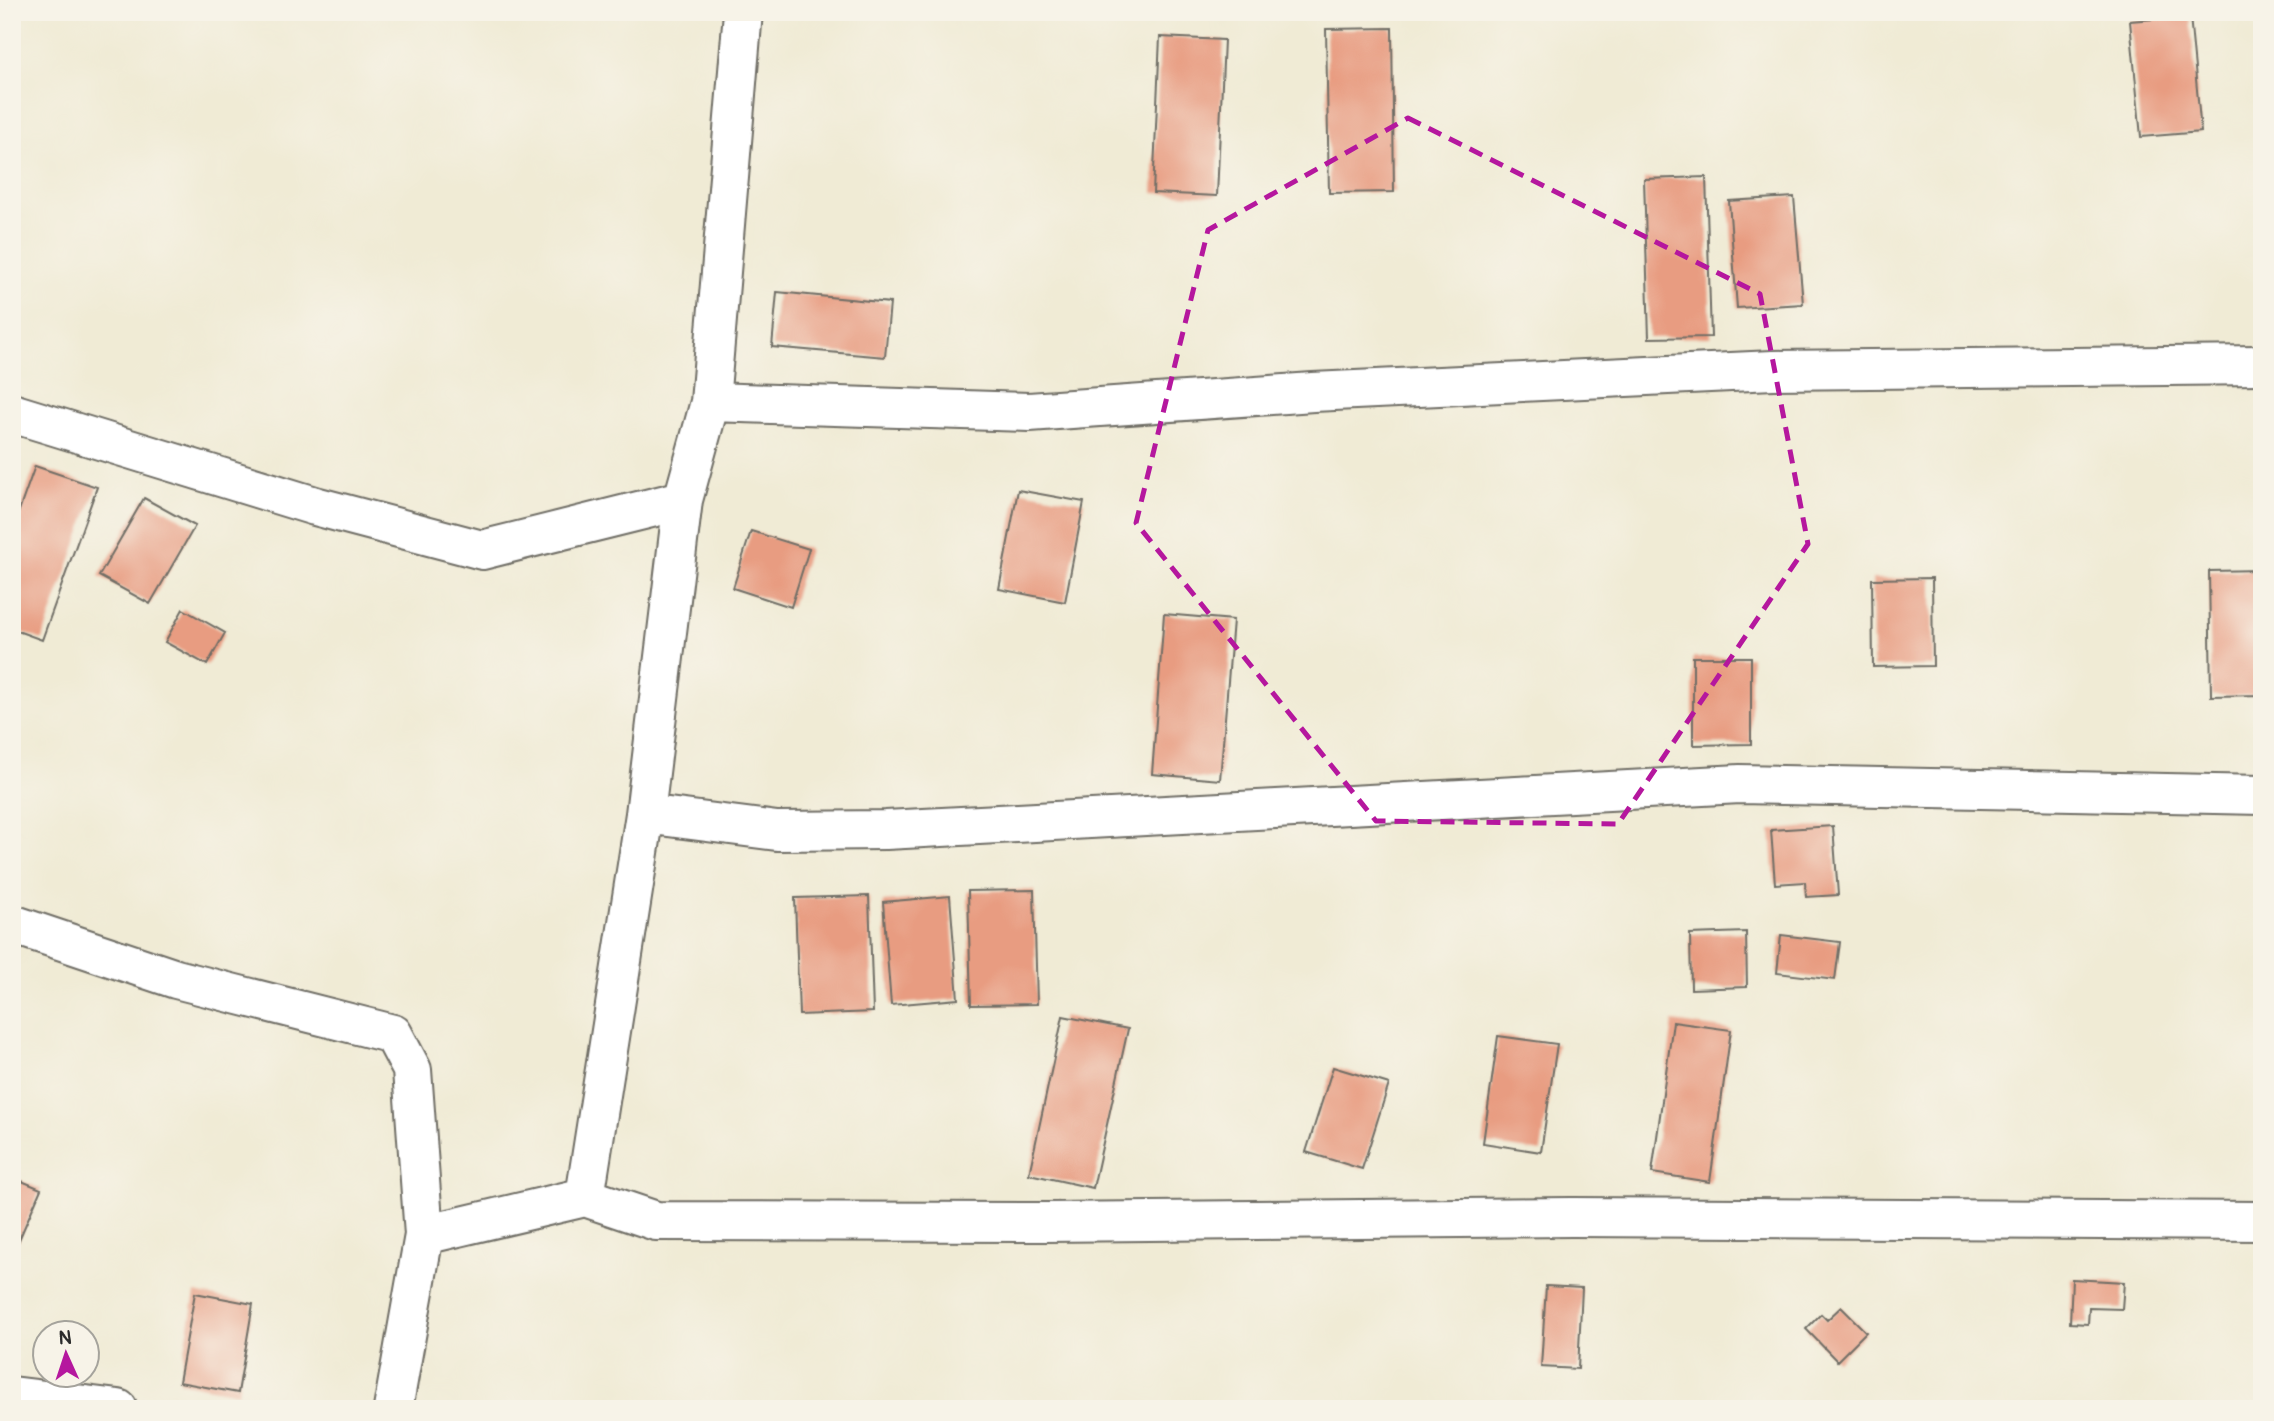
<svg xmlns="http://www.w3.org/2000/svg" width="2274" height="1421" font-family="Pangolin,sans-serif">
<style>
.building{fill:#e89c81}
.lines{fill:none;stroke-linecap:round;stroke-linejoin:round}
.street-casing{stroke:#706e66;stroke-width:42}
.street{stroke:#fff;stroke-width:38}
.marked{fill:none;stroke:#b5179e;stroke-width:5;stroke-dasharray:14 9;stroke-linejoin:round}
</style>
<rect width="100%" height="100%" fill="#f7f3e8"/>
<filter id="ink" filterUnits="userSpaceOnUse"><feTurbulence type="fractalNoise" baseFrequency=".0143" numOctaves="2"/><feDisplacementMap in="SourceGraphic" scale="14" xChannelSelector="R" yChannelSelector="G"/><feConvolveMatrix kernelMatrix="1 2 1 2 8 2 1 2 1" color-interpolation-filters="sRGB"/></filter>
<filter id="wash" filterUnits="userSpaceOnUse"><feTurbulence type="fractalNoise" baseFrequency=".00686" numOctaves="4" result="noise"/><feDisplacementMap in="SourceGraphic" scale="28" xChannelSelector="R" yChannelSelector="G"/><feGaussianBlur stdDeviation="1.57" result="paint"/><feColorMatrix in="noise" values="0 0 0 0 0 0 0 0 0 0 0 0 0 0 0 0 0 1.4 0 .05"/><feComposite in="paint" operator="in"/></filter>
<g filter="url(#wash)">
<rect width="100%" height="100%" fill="#f0ebd5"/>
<g id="blocks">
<!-- building -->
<path class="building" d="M2190,16L2201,132L2141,137L2130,21Z
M1392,28L1394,192L1329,193L1326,29Z
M1160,37L1224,40L1217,196L1153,193Z
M1706,177L1711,337L1649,338L1644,179Z
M1794,197L1803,304L1737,308L1729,201Z
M777,292L890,303L885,357L772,347Z
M35,466L97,487L42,640L12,629V530Z
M1018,490L1084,502L1065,602L999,589Z
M144,498L195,526L150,604L99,576Z
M751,531L809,549L791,607L733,588Z
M2262,570V695L2211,696L2209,571Z
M1932,578L1933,666L1873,667L1872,579Z
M183,609L225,633L207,665L165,642Z
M1164,614L1233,620L1220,780L1152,774Z
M1693,657H1751V744L1693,745Z
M1833,826L1838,895L1806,897L1805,882L1775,884L1771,830Z
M1034,890L1037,1004L971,1005L968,891Z
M869,896L873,1012L799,1015L795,898Z
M950,896L958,999L891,1005L883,902Z
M1746,932L1747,987L1691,989L1690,934Z
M1781,935L1840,942L1835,980L1777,973Z
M1063,1016L1128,1029L1093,1188L1029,1174Z
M1673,1022L1731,1030L1710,1182L1652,1173Z
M1498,1036L1557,1044L1541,1152L1483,1143Z
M1333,1067L1389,1084L1362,1169L1306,1152Z
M12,1177L41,1189L12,1256Z
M2072,1279L2124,1282L2122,1309L2089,1308L2088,1324L2070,1323Z
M1546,1286L1582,1288L1578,1369L1541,1367Z
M195,1293L253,1304L238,1393L179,1382Z
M1841,1307L1866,1332L1837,1361L1806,1329L1821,1314L1827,1320Z"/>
</g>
</g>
<g filter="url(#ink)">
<use href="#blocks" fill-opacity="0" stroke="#706e66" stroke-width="2"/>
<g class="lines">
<defs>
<path id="street" d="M710,402L1029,412L1313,392L1773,370L2262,365
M12,413L315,506L482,550L683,500
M645,814L777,831L886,830L1740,784L2262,795
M12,924L176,979L393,1034L412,1070L424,1235
M585,1197L656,1221L1046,1222L1572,1217L2262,1221
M12,1396L118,1409
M393,1409L424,1235L585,1197L645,814L683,500L710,402L743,12"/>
</defs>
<!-- street casing -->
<use href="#street" class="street-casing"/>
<!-- street -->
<use href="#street" class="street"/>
</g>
</g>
<!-- marked area -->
<path class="marked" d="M1408,118L1760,294L1808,544L1618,824L1376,821L1136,523L1208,230Z"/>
<!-- margin -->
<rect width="2274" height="1421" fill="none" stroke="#f7f3e8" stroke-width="42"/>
<!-- north arrow -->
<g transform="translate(66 1354) rotate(357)"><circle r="33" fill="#f7f3e8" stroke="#a5a39c" stroke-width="2"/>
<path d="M0-5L12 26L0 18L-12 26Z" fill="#b5179e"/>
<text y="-10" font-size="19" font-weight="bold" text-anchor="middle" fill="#2b2b2b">N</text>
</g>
</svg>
